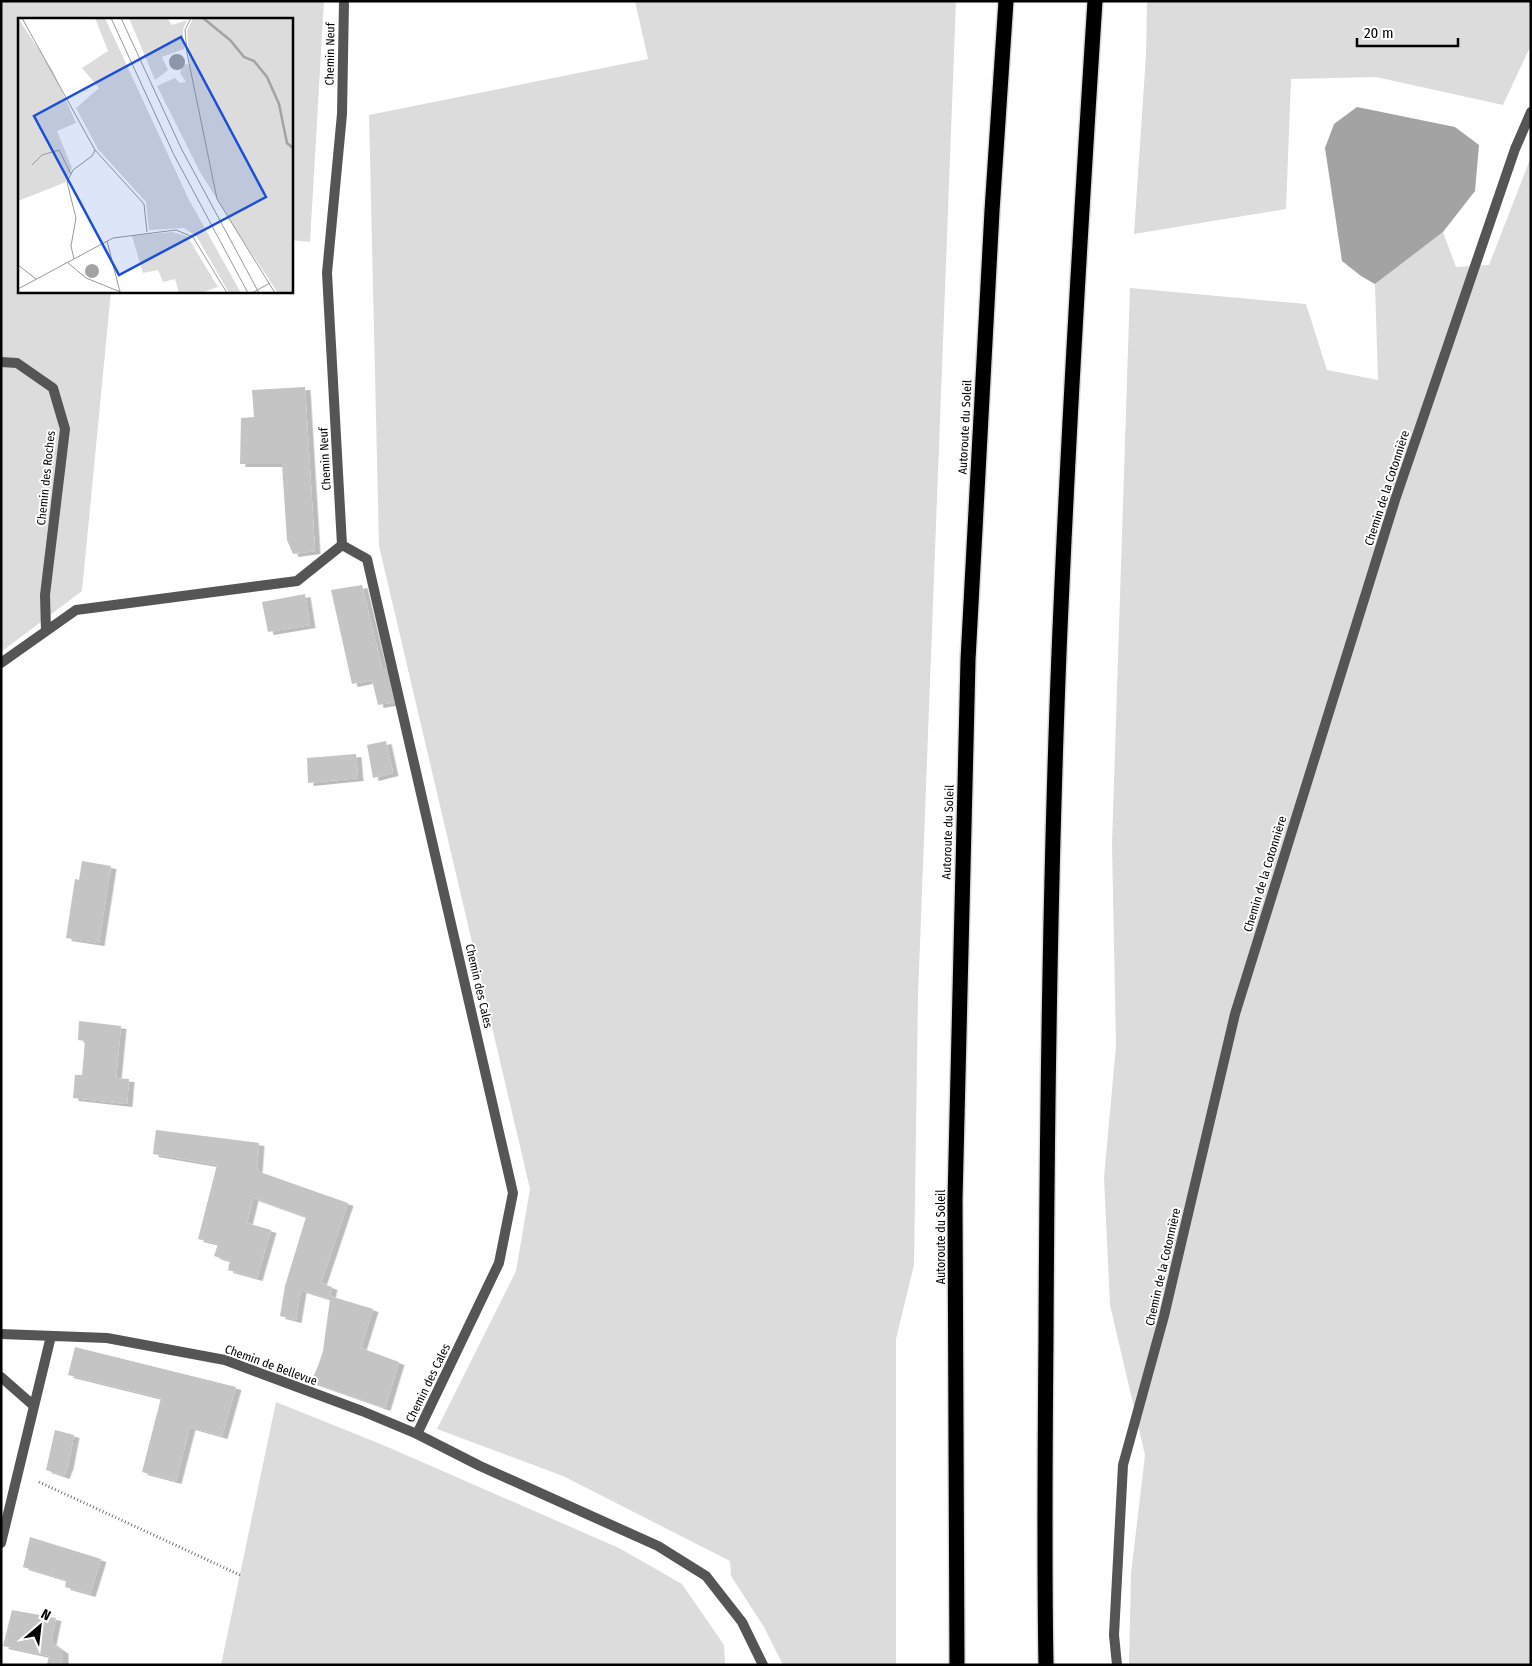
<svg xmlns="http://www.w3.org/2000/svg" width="1532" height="1666" font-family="'Fira Sans Condensed',sans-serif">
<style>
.green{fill:#dcdcdc}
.water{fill:#a3a3a3}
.building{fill:#c4c4c4;filter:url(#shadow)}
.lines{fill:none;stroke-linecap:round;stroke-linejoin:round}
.motorway-casing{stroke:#dbdbdb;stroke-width:18}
.path{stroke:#777;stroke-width:3;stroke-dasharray:1 2.5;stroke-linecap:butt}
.minor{stroke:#555;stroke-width:10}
.motorway{stroke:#000;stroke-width:15}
.labels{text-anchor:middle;stroke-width:4;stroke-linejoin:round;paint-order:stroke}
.street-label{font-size:12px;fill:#000;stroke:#fff}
.inset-river{fill:none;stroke:#a3a3a3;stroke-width:2.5}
.inset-road{fill:none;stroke:#999;stroke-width:1}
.view{fill:#1d4ed8;fill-opacity:0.15;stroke:#1d4ed8;stroke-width:2.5}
.inset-edge{fill:none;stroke:#000;stroke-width:2.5}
</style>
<defs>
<filter id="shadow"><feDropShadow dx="5.5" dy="3" stdDeviation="0" flood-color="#0004"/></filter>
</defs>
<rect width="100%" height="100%" fill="#fff"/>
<!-- green -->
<path class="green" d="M1,1H324L310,242L291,240V19H19V291H111L82,591L1,652Z
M635,1H956L918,996L914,1265L896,1339V1665H783L764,1627L731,1576L730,1561L563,1476L437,1429L516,1271L530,1189L379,546L369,115L648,59Z
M1147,1H1531V45L1503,105L1376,77L1291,79L1286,209L1134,234L1146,55Z
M1531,157V1665H1129L1131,1574L1145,1455L1110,1305L1104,1178L1116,1046L1112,844L1130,288L1306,304L1327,370L1378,380L1375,284L1443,232L1456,267L1489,265Z
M276,1402L383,1445L619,1548L682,1584L724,1645L725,1665H221Z"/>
<!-- water -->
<path class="water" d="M1357,107L1455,127L1479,145L1475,191L1443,232L1375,284L1361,276L1342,261L1325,148L1334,124Z"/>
<!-- building -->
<path class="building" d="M305,387L315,551L293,554L287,540L282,464H240L241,418L254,417L252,390Z
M362,585L382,668H388L396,702L378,705L372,680L352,684L331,590Z
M305,594L310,625L268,632L262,602Z
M386,741L393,773L373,778L367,745Z
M356,754L358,778L308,783L307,758Z
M82,861L111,866L99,943L66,938L75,879L79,880Z
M79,1021L121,1026L116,1078L129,1079L127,1104L73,1098L75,1075H82L85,1041L78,1040Z
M156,1130L259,1143L257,1171L348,1203L321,1283L332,1287L330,1296L373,1309L361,1348L399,1362L385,1408L311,1382L318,1366L323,1351L330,1299L301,1290L296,1320L280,1316L285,1286L306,1217L253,1198L247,1223L271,1230L257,1278L228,1270L230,1261L214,1256L218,1244L198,1239L217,1165L153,1154Z
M75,1347L236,1387L222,1436L190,1427L176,1481L142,1472L161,1398L68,1375Z
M55,1430L74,1435L68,1466L64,1476L46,1470Z
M30,1537L101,1559L90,1594L65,1587L66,1580L23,1567Z
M12,1610L56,1618L51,1642L63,1651V1665L47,1664L49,1656L3,1646Z"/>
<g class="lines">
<defs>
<path id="motorway" d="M957,1665L955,1200L968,660L992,211L1006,1
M1046,1665C1044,1556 1045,1447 1046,1339C1047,1110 1050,881 1059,653C1068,435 1081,218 1095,1"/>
</defs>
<!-- motorway casing -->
<use href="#motorway" class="motorway-casing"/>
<!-- path -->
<path class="path" d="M39,1482L240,1575"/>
<!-- minor -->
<path class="minor" d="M1,362L17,363L53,388L65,429L45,595L46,631
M342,545L367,559L513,1193L499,1263L417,1434
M342,545L327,273L342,114L344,1
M1,663L76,610L297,581L342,545
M1,1334L107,1338L225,1360L362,1411L417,1434L480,1466L658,1546L706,1576L742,1622L763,1665
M1,1377L34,1406
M1,1543L51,1336
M1117,1665L1114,1635L1123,1465L1164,1316L1235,1014L1395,500L1515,149L1531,112"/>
<!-- motorway -->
<use href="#motorway" class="motorway"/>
</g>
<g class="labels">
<!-- street labels -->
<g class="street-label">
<text transform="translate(330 54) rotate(-89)" y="4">Chemin Neuf</text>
<text transform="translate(965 427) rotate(-87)" y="4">Autoroute du Soleil</text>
<text transform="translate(325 459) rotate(-93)" y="4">Chemin Neuf</text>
<text transform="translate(46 478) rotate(-84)" y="4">Chemin des Roches</text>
<text transform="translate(1387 488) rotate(-72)" y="4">Chemin de la Cotonnière</text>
<text transform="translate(948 832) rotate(-88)" y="4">Autoroute du Soleil</text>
<text transform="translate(1265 874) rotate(-73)" y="4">Chemin de la Cotonnière</text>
<text transform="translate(479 986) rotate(77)" y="4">Chemin des Cales</text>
<text transform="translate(941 1237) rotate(-90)" y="4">Autoroute du Soleil</text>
<text transform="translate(1163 1267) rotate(-77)" y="4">Chemin de la Cotonnière</text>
<text transform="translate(271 1365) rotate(20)" y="4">Chemin de Bellevue</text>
<text transform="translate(428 1383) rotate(-64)" y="4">Chemin des Cales</text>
</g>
</g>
<!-- overview -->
<g transform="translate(18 18)">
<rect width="275" height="275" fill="#fff"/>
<path d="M0,0L35,53L58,105L39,113L54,150L48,164L0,183ZM77,0H87L170,180L223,275H211L179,219L172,214L166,210L131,212L128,184L80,131L58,90L81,70L64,50L90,33ZM111,0H149L154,7L169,2L165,12L166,31L144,39L150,52L137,62ZM175,0H275V275H260L222,218L182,154L139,68L157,60L162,65L168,64L162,55L166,46L172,47L169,13ZM154,214L169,218L200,269L183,275H161L157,261L145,264L140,252L125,255L114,218Z" fill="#dcdcdc"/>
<path d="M151 44a8 8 0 1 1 16 0a8 8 0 1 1-16 0ZM67 253a7 7 0 1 1 14 0a7 7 0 1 1-14 0Z" fill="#a3a3a3"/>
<path class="inset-river" d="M185,0L212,22L226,39L236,43L249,59L261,86L269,125L275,130"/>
<path class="inset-road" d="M4,0L77,132L126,186L129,214M93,0L156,137L230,275M103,0L163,130L241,275M173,0L167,12L169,35L199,181L257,275M14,147L24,137L41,132L53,156M89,223L102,274M56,241L53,228L58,200L49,164L55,152L74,138L77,132M50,245L68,260L105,275M0,247L18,261M0,271L95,220L158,212L175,219L209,275M234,275L252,265"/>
<path class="view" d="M163,19L248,179L101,257L16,98Z"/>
<rect width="275" height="275" class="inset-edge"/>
</g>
<!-- border -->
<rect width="1532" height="1666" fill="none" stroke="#000000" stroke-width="5"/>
<!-- north arrow -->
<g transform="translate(40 1626) rotate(28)" stroke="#ffffff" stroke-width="4" paint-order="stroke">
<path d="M0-4L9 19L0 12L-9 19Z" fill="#000000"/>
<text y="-8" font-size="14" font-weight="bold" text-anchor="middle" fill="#000000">N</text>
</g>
<!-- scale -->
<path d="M1357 38v8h101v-8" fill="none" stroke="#000000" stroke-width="2.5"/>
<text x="1364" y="38" font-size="15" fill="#000000" stroke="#ffffff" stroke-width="4" paint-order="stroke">20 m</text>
</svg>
